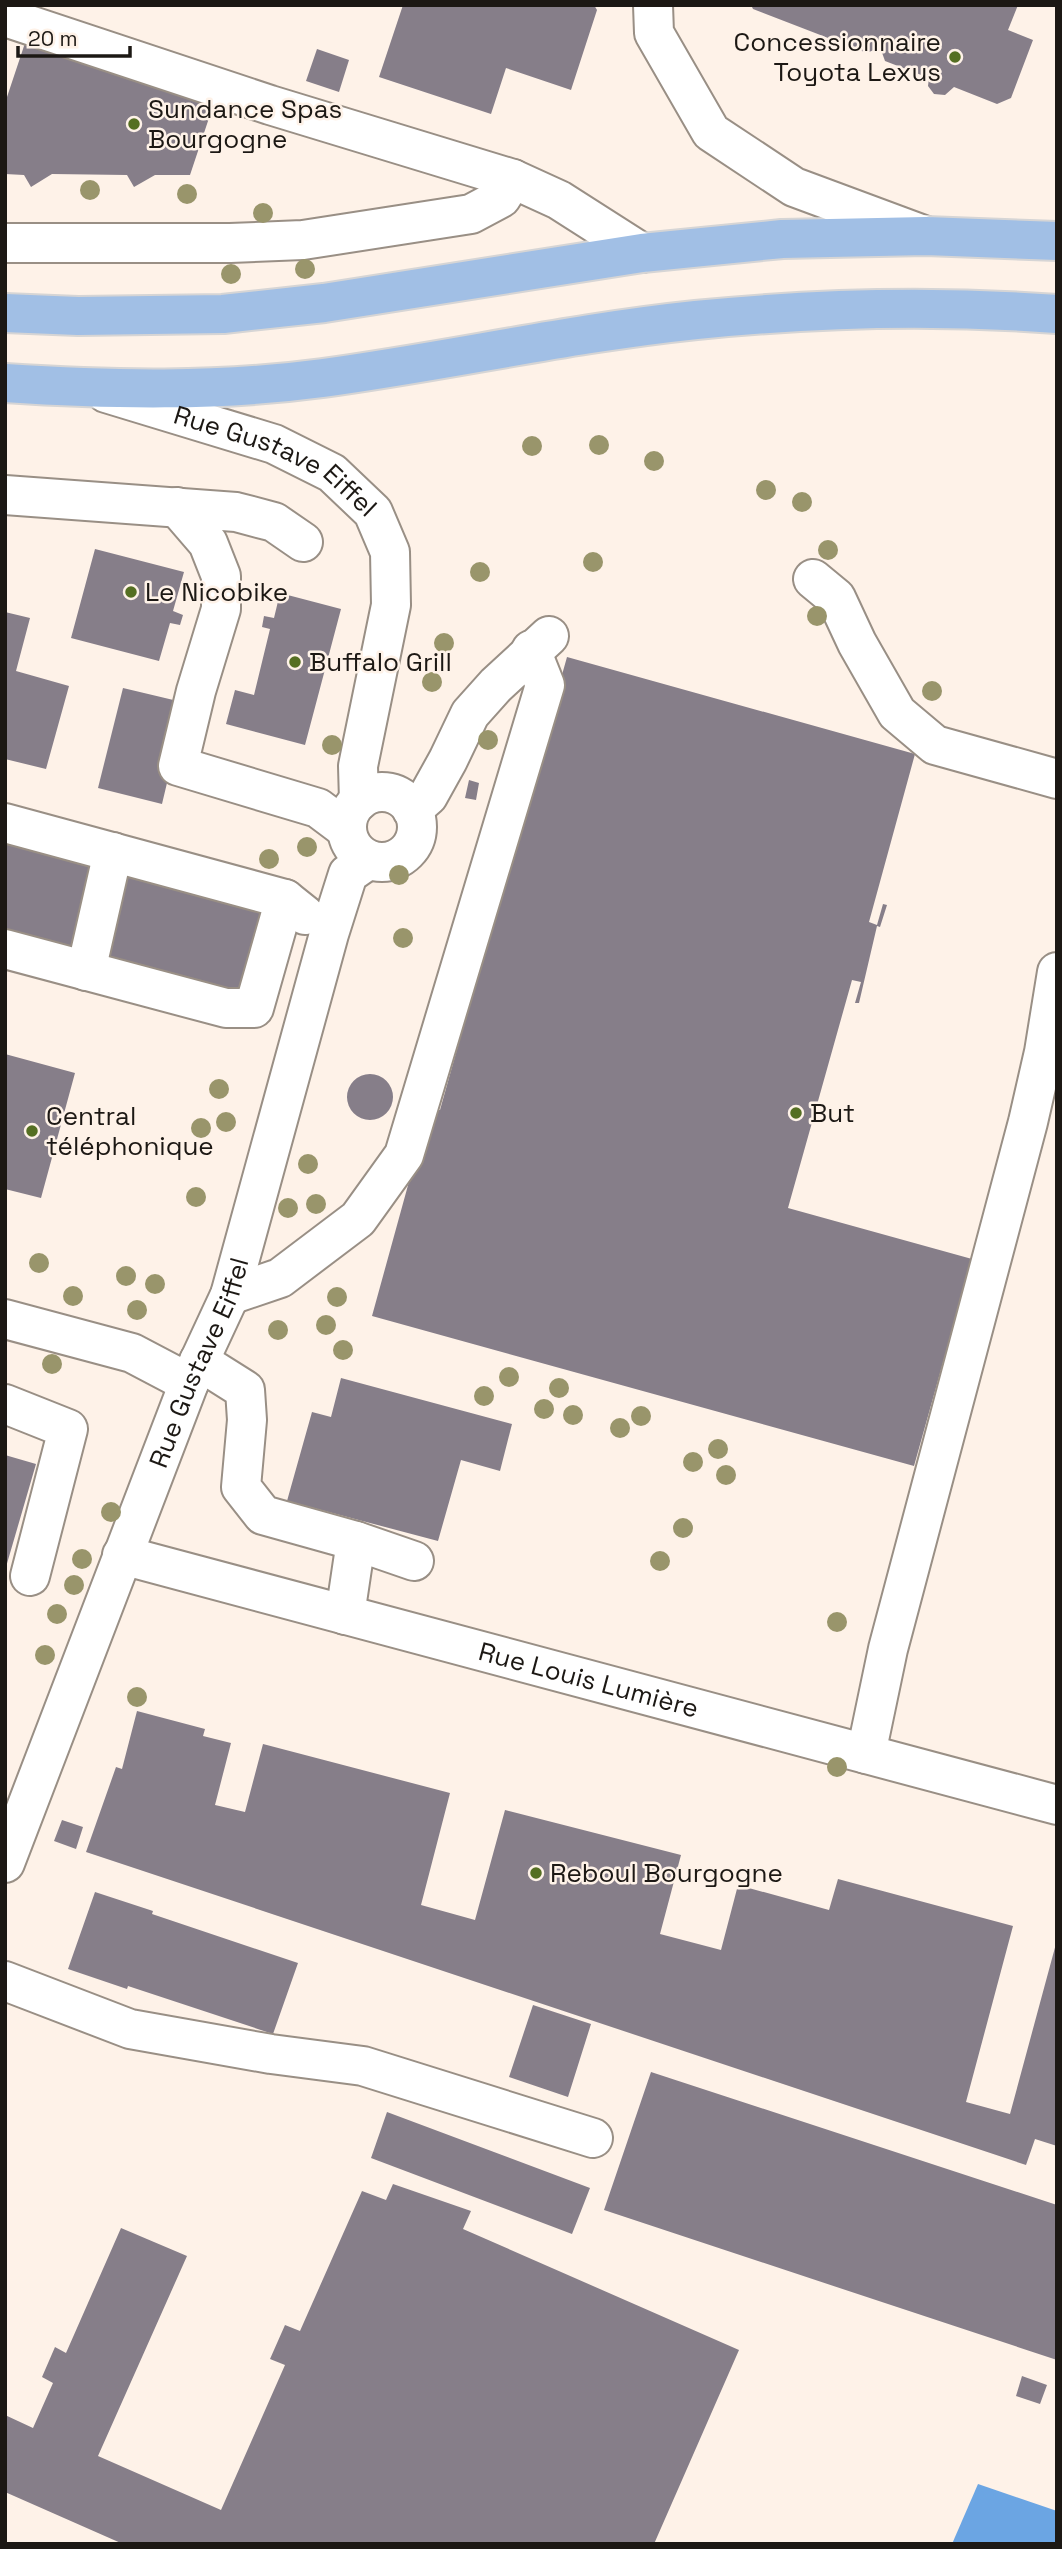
<svg xmlns="http://www.w3.org/2000/svg" width="1062" height="2549" font-family="'Space Grotesk',sans-serif">
<style>
.water{fill:#6ba5e3}
.building{fill:#867e89}
.lines{fill:none;stroke-linecap:round;stroke-linejoin:round}
.minor-casing{stroke:#998f85;stroke-width:42}
.major-casing{stroke:#d6d5d5;stroke-width:42}
.minor{stroke:#fff;stroke-width:38}
.major{stroke:#a1bfe5;stroke-width:38}
.tree{fill:#99956b}
.poi-dot{fill:#556f22;stroke:#fef2e8;stroke-width:2.5}
.labels{text-anchor:middle;stroke-width:5;stroke-linejoin:round;paint-order:stroke}
.poi-label{font-size:26px;fill:#1c1814;stroke:#fef2e8;text-anchor:start}
.street-label{font-size:26px;fill:#1c1814;stroke:#fef2e8}
</style>
<rect width="100%" height="100%" fill="#fef2e8"/>
<!-- water -->
<path class="water" d="M978,2484L1057,2511V2544H952Z"/>
<!-- building -->
<path class="building" d="M403,5H594L597,10L571,90L506,68L491,114L379,77Z
M751,5H1018L1008,30L1033,40L1011,98L997,104L954,87L945,95L934,94L928,86L929,78L885,61L880,47L867,53L753,9Z
M27,37L215,100L190,175H155L134,187L127,175L52,174L31,187L24,175L5,174V103Z
M317,49L349,60L339,92L306,81Z
M95,549L184,572L173,611L183,615L180,625L170,623L159,661L71,638Z
M280,593L341,609L305,745L226,724L235,690L254,695L270,629L262,627L264,616L274,618Z
M5,612L30,618L16,671L69,686L46,769L5,759Z
M567,657L915,754L869,922L877,925L883,904L887,905L880,927L877,926L859,1003H855L861,982L852,980L788,1208L972,1259L914,1466L372,1316L429,1109L440,1110Z
M123,688L186,703L162,804L98,788Z
M469,780L479,783L476,800L465,798Z
M5,840L94,863L72,947L5,929Z
M128,871L266,908L243,992L156,969L154,978L131,972L133,963L106,956Z
M5,1054L75,1073L41,1198L5,1189Z
M347 1097a23 23 0 1 1 46 0a23 23 0 1 1-46 0Z
M341,1378L512,1424L500,1471L461,1460L438,1541L287,1501L312,1412L331,1417Z
M5,1455L36,1464L6,1567H5Z
M137,1711L205,1729L203,1736L231,1743L215,1805L245,1812L263,1744L450,1793L421,1905L475,1920L505,1810L681,1855L660,1934L721,1950L738,1885L829,1910L838,1879L1013,1926L966,2102L1010,2114L1057,1940V2146L1035,2139L1026,2165L86,1852L116,1767L122,1769Z
M62,1820L83,1827L76,1849L54,1841Z
M95,1892L153,1911L152,1914L298,1963L273,2034L128,1986L127,1989L68,1969Z
M533,2005L591,2024L568,2097L509,2077Z
M651,2072L1057,2205V2360L604,2210Z
M387,2112L590,2188L572,2234L371,2158Z
M393,2184L471,2211L463,2229L739,2350L654,2544H123L5,2492V2415L33,2428L53,2383L42,2377L55,2347L66,2353L121,2228L187,2256L98,2456L221,2510L285,2365L270,2359L285,2325L300,2331L362,2191L386,2200Z
M1022,2376L1047,2385L1040,2404L1016,2396Z"/>
<g class="lines">
<defs>
<g id="minor">
<path d="M653,5L654,33L711,132L794,187L926,236"/>
<path d="M5,17L270,105L513,179L559,200L642,253"/>
<path d="M5,243H230L303,240L471,214L501,198L513,179"/>
<path id="s1" d="M106,393L274,444L332,473L373,512L390,552L391,605L358,766L359,801"/>
<path d="M5,495L236,512L274,522L303,542"/>
<path d="M177,507L208,543L221,576V609L196,691L178,766L318,808L346,829"/>
<path d="M813,579L836,598L857,643L897,713L935,745L1057,779"/>
<circle cx="382" cy="827" r="35"/>
<path d="M412,810L428,796L448,760L470,714L496,685L549,636"/>
<path d="M5,823L285,899L305,915"/>
<path d="M5,949L226,1008H254L285,899"/>
<path d="M86,971L113,852"/>
<path d="M230,1295L280,1278L358,1219L404,1155L545,685L531,650"/>
<path d="M5,1319L132,1353L189,1383"/>
<path d="M199,1361L245,1390L247,1420L241,1487L263,1515L356,1541L414,1561"/>
<path d="M5,1404L68,1429L30,1576"/>
<path id="s2" d="M122,1555L1057,1805"/>
<path d="M345,1615L356,1541"/>
<path d="M866,1754L888,1649L1028,1122L1044,1052L1057,972"/>
<path id="s3" d="M5,1863L189,1383L230,1295L329,934L348,874L368,860"/>
<path d="M5,1981L130,2029L271,2054L363,2066L593,2138"/>
</g>
<path id="major" d="M5,313L78,316L223,314L324,303L642,253L782,239L926,236L1057,241
M5,383C111,390 218,392 323,378C448,361 571,333 696,320C816,308 936,305 1057,314"/>
</defs>
<!-- minor casing -->
<use href="#minor" class="minor-casing"/>
<!-- major casing -->
<use href="#major" class="major-casing"/>
<!-- minor -->
<use href="#minor" class="minor"/>
<!-- major -->
<use href="#major" class="major"/>
</g>
<!-- trees -->
<g class="tree">
<circle cx="90" cy="190" r="10"/>
<circle cx="187" cy="194" r="10"/>
<circle cx="263" cy="213" r="10"/>
<circle cx="305" cy="269" r="10"/>
<circle cx="231" cy="274" r="10"/>
<circle cx="599" cy="445" r="10"/>
<circle cx="532" cy="446" r="10"/>
<circle cx="654" cy="461" r="10"/>
<circle cx="766" cy="490" r="10"/>
<circle cx="802" cy="502" r="10"/>
<circle cx="828" cy="550" r="10"/>
<circle cx="593" cy="562" r="10"/>
<circle cx="480" cy="572" r="10"/>
<circle cx="817" cy="616" r="10"/>
<circle cx="444" cy="643" r="10"/>
<circle cx="432" cy="682" r="10"/>
<circle cx="932" cy="691" r="10"/>
<circle cx="488" cy="740" r="10"/>
<circle cx="332" cy="745" r="10"/>
<circle cx="307" cy="847" r="10"/>
<circle cx="269" cy="859" r="10"/>
<circle cx="399" cy="875" r="10"/>
<circle cx="403" cy="938" r="10"/>
<circle cx="219" cy="1089" r="10"/>
<circle cx="226" cy="1122" r="10"/>
<circle cx="201" cy="1128" r="10"/>
<circle cx="308" cy="1164" r="10"/>
<circle cx="196" cy="1197" r="10"/>
<circle cx="316" cy="1204" r="10"/>
<circle cx="288" cy="1208" r="10"/>
<circle cx="39" cy="1263" r="10"/>
<circle cx="126" cy="1276" r="10"/>
<circle cx="155" cy="1284" r="10"/>
<circle cx="73" cy="1296" r="10"/>
<circle cx="337" cy="1297" r="10"/>
<circle cx="137" cy="1310" r="10"/>
<circle cx="326" cy="1325" r="10"/>
<circle cx="278" cy="1330" r="10"/>
<circle cx="343" cy="1350" r="10"/>
<circle cx="52" cy="1364" r="10"/>
<circle cx="509" cy="1377" r="10"/>
<circle cx="559" cy="1388" r="10"/>
<circle cx="484" cy="1396" r="10"/>
<circle cx="544" cy="1409" r="10"/>
<circle cx="573" cy="1415" r="10"/>
<circle cx="641" cy="1416" r="10"/>
<circle cx="620" cy="1428" r="10"/>
<circle cx="718" cy="1449" r="10"/>
<circle cx="693" cy="1462" r="10"/>
<circle cx="726" cy="1475" r="10"/>
<circle cx="111" cy="1512" r="10"/>
<circle cx="683" cy="1528" r="10"/>
<circle cx="82" cy="1559" r="10"/>
<circle cx="660" cy="1561" r="10"/>
<circle cx="74" cy="1585" r="10"/>
<circle cx="57" cy="1614" r="10"/>
<circle cx="837" cy="1622" r="10"/>
<circle cx="45" cy="1655" r="10"/>
<circle cx="137" cy="1697" r="10"/>
<circle cx="837" cy="1767" r="10"/>
</g>
<!-- markers -->
<g class="poi-dot">
<circle cx="955" cy="57" r="7"/>
<circle cx="134" cy="124" r="7"/>
<circle cx="131" cy="592" r="7"/>
<circle cx="295" cy="662" r="7"/>
<circle cx="796" cy="1113" r="7"/>
<circle cx="32" cy="1131" r="7"/>
<circle cx="536" cy="1873" r="7"/>
</g>
<g class="labels">
<!-- poi labels -->
<g class="poi-label">
<text x="941" y="51" text-anchor="end">Concessionnaire<tspan x="941" dy="30">Toyota Lexus</tspan></text>
<text x="148" y="118">Sundance Spas<tspan x="148" dy="30">Bourgogne</tspan></text>
<text x="145" y="601">Le Nicobike</text>
<text x="309" y="671">Buffalo Grill</text>
<text x="810" y="1122">But</text>
<text x="46" y="1125">Central<tspan x="46" dy="30">téléphonique</tspan></text>
<text x="550" y="1882">Reboul Bourgogne</text>
</g>
<!-- street labels -->
<g class="street-label">
<text dy="9" stroke="none"><textPath href="#s1" startOffset="184">Rue Gustave Eiffel</textPath></text>
<text dy="9" stroke="none"><textPath href="#s3" startOffset="537">Rue Gustave Eiffel</textPath></text>
<text dy="9" stroke="none"><textPath href="#s2" startOffset="483">Rue Louis Lumière</textPath></text>
</g>
</g>
<!-- border -->
<rect width="1062" height="2549" fill="none" stroke="#1c1814" stroke-width="14"/>
<!-- scale -->
<path d="M18 46v10h112v-10" fill="none" stroke="#1c1814" stroke-width="3.5"/>
<text x="28" y="46" font-size="21" fill="#1c1814" stroke="#fef2e8" stroke-width="5" paint-order="stroke">20 m</text>
</svg>
